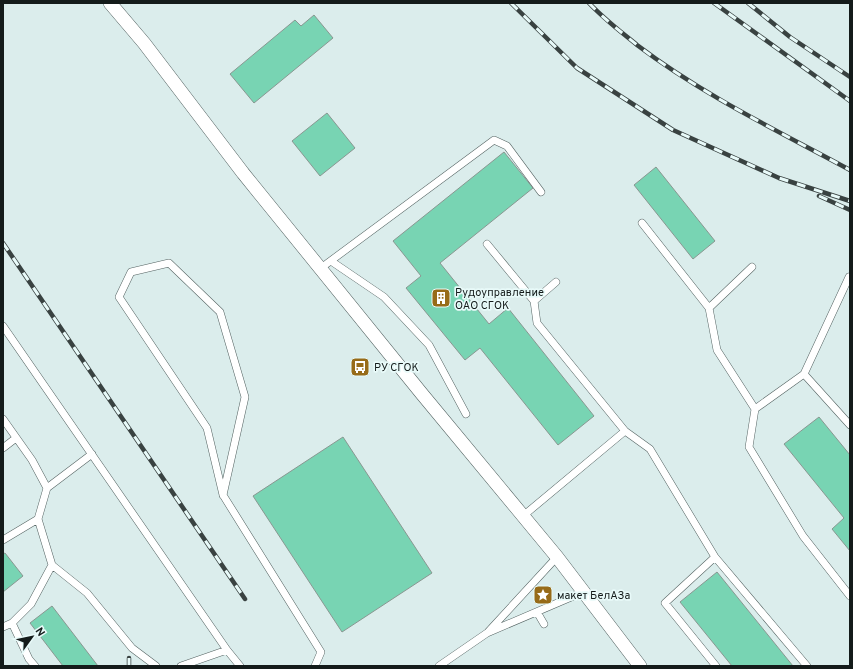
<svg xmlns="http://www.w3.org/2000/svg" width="853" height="669" font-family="Overpass,sans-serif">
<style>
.building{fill:#78d4b3;stroke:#899791}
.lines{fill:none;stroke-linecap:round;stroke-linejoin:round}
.lane-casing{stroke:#546362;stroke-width:8}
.street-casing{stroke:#546362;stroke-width:14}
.lane{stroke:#fff;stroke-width:7}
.street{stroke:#fff;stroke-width:13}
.rail-casing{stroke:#394241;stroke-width:4.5}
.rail{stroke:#e8faf9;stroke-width:3;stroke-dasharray:9;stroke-linecap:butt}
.labels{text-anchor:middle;stroke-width:3.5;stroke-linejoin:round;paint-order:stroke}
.poi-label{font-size:11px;fill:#141b1a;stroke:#e8faf9;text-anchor:start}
</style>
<rect width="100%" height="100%" fill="#dbedec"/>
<!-- building -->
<path class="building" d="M314,15L333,38L254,103L230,74L295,20L301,26Z
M327,113L355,148L320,176L292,141Z
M504,152L533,188L440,263L489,324L508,308L594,416L558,445L480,348L465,360L406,288L421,276L393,241Z
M656,167L715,241L693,259L634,185Z
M819,417L850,455V551L832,529L844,518L784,444Z
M343,437L432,573L342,632L253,496Z
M5,553L23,576L3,592V554Z
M717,572L793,666H732L680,602Z
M52,606L98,666H63L30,623Z"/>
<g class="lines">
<defs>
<path id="lane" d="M642,223L709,308
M487,244L534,301L537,323L625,431L523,516
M331,261L384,297L429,345L466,414
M752,267L709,308L717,350L755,409
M321,268L494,140L507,146L541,192
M849,277L804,374L850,425
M534,301L556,282
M3,326L227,650L240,666
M804,374L755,409L749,447L803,536L850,596
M3,419L32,460L47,488L92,454
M625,431L650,449L715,557L665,603L716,666
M3,448L16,438
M223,495L245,397L220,312L169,263L131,272L119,297L207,428L223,495L321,652L315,666
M3,540L38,519L47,488
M715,557L807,666
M52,565L87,593L132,648L156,666
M537,612L544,624
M3,627L12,623
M488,632L557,557
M35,666L29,659L12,623L31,604L52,565L38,519
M181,666L227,650
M439,666L487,633L583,592"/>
<path id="street" d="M110,3L144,43L243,173L422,394L557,557L640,666"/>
</defs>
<!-- lane casing -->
<use href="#lane" class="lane-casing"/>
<!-- street casing -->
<use href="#street" class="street-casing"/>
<!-- lane -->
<use href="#lane" class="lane"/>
<!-- street -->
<use href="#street" class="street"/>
<defs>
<path id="rail" d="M511,3L577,68L673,130L779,178L850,201
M589,3C604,19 620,31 637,45C703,95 778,131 850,170
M714,3L850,101
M748,3L790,37L850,77
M819,196L850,210
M3,243L245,599
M129,658V666"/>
</defs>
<!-- rail casing -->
<use href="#rail" class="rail-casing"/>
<!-- rail -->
<use href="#rail" class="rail"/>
</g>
<!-- icons -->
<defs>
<symbol id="building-square" viewBox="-11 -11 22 22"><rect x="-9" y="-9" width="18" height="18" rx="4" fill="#976b18" stroke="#e8faf9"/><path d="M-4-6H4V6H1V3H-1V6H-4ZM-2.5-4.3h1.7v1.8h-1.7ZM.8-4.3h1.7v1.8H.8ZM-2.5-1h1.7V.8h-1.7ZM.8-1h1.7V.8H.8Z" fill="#fff"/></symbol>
<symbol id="bus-square" viewBox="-11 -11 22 22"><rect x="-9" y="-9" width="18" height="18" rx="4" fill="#976b18" stroke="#e8faf9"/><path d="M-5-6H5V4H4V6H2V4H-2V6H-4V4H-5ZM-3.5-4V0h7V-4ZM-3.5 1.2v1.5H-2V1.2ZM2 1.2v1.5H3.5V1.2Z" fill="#fff"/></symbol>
<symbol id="sight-square" viewBox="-11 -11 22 22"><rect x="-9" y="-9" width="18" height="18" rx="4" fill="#976b18" stroke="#e8faf9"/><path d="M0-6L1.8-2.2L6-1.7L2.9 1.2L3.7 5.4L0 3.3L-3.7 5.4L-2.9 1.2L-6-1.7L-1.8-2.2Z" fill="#fff"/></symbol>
</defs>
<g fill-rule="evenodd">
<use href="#building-square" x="430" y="287" width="22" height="22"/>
<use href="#bus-square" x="349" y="356" width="22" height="22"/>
<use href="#sight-square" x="532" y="584" width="22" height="22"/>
</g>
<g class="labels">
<!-- poi labels -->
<g class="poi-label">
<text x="455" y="296">Рудоуправление<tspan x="455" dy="13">ОАО СГОК</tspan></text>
<text x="374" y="371">РУ СГОК</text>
<text x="557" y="599">макет БелАЗа</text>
</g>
</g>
<!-- border -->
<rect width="853" height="669" fill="none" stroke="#141b1a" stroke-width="8"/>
<!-- north arrow -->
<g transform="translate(32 637) rotate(57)" stroke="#e8faf9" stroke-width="3" paint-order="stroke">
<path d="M0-3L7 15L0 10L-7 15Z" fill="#141b1a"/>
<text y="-6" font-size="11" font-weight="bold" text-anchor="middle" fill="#141b1a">N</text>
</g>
</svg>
